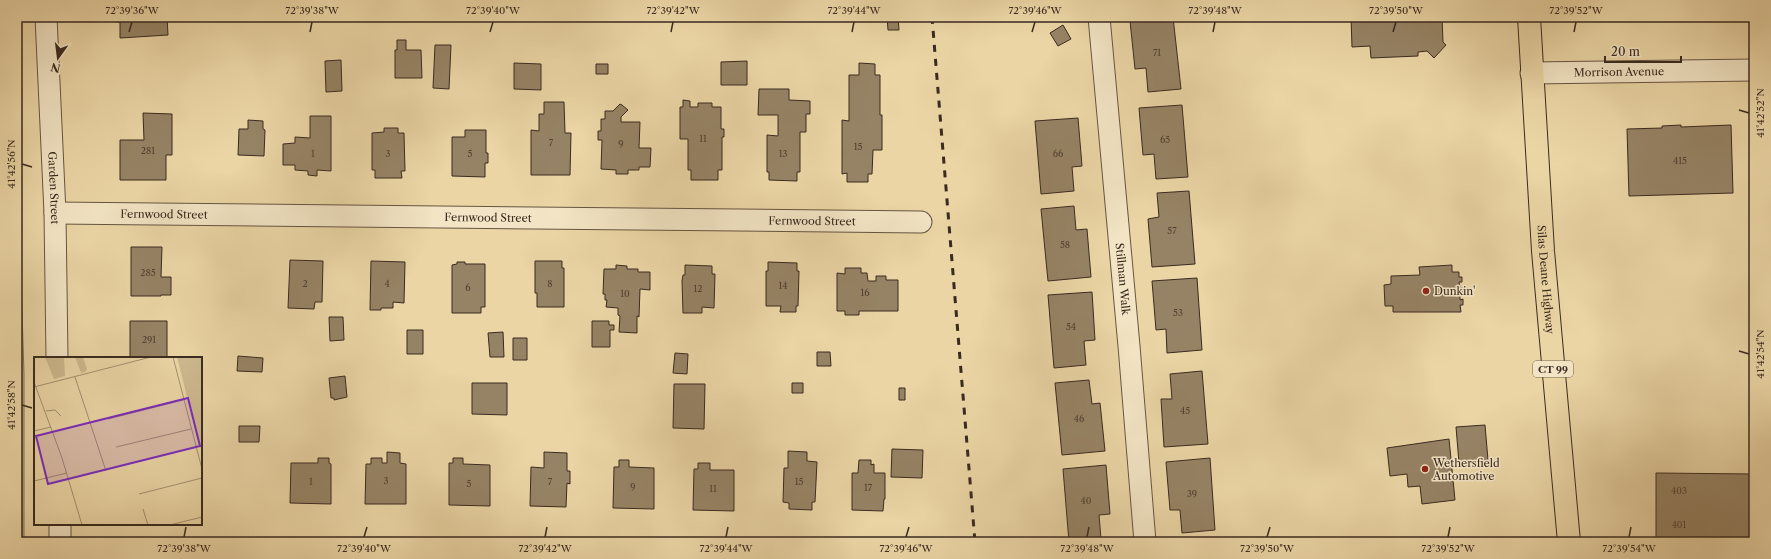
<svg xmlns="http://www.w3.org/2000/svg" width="1771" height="559" font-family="'Libre Caslon Text',serif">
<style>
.green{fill:#cdb88e;stroke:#847157}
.building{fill:#968365;stroke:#3a2a20}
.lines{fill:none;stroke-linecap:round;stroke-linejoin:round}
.street-casing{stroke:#665541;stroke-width:23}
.primary-casing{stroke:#3a2a20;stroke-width:24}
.street{stroke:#f2e4c4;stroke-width:21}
.primary{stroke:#ebd5a5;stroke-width:22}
.rail{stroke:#3a2a20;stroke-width:3;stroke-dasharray:7 7;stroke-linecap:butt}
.ticks{fill:none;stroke:#3a2a20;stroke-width:1.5}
.poi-dot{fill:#8f2418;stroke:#f2e4c4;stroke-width:1.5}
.labels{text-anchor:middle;stroke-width:3;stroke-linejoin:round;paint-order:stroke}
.number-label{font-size:9px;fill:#514031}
.shield{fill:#f2e4c4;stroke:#716251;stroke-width:1}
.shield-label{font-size:10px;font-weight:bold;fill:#3a2a20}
.street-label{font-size:11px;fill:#3a2a20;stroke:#f2e4c4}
.poi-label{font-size:11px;fill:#3a2a20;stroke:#f2e4c4;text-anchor:start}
.inset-road{fill:none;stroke:#a49170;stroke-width:1}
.view{fill:#7b2cbf;fill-opacity:0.15;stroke:#7b2cbf;stroke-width:2}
.inset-edge{fill:none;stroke:#3a2a20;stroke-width:2}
.neatline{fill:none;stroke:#3a2a20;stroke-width:1.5}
.ticks-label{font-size:10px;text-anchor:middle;fill:#3a2a20}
</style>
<rect width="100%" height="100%" fill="#ebd5a5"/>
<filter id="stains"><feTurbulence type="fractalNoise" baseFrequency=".005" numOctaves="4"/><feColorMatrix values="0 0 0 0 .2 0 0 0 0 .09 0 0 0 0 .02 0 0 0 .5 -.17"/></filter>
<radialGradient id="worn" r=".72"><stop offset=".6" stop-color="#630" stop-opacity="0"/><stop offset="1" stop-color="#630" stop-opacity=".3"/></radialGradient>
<!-- green -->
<path class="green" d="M17,154L24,374V542H17Z"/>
<!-- building -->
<path class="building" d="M117,17H167L168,35L120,38V22H117Z
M887,17H898L899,30H888Z
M1173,17L1181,89L1148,92L1146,68L1135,69L1130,21Z
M1351,17H1442L1443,42L1446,45L1434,58L1427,51L1418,52V56L1371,58L1370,46L1352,47Z
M1063,25L1071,39L1058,46L1050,33Z
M397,40H406V50H421L422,78H395V50H397Z
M435,45H451L449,89L433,88Z
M341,60L342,91L326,92L325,61Z
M747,61V85H721V62Z
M514,63L541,64V90L514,89Z
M859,63L875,64V75H880V115H882V150H873L872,174H868V182H847V173L842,174V120L849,121V75H859Z
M596,64H608V74H596Z
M759,89H789V100L810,101V114H806V132H800V172H797V181L769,180V172H767V135L778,136V115H758Z
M683,100L690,101V107H698V103H712V107H721V129H724V137H722V170H718V180H691V170H688V139H680V107H683Z
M544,102H564L565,133H571L570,175H531V130L539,131V114H544Z
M620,104L622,105L628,110L621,117V122H640L639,148H651L650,167H639V170H628V174H616V170L601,169L602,140H598V131H601V119H605V111H613Z
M1182,105L1188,177L1156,179L1154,154L1143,155L1139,108Z
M143,113L172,114V155H166V180H120V140H144Z
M310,116H331V171L317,170V176L308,175V171L295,170V165H283V144L295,143V137L310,138Z
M1078,118L1082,166L1072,167L1074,191L1041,194L1035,121Z
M248,120L263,121V129L265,130L264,156L238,155L239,129H248Z
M1681,125V127L1731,125L1733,193L1629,196L1627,129L1662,128V126Z
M384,128H398V133H404L405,171H401L402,178H375V170H372V133L384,132Z
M465,130H486V153H488V163H485V177L452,176V137H465Z
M1189,191L1195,264L1152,267L1148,219L1159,217L1157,193Z
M1074,206L1076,230L1087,229L1091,277L1048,281L1041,209Z
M131,247H162L161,277H171V295H161V296H131Z
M290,260L323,261L322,302H315L314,309L288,308Z
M371,261L405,262L404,303L393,302V308H381V310H370Z
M535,261H562V268H564V307H537V293H535Z
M457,262H465V264H485V307H481V313H452V265L457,264Z
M768,262L797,263V271H799L798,306H796V312H780L781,306H766V271H768Z
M616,265L627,266V269H638V272H650V290L640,289L639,317L637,316V333L619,332L620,316L618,315V308L606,307L607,300H605V294H603L604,269H616Z
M685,265L712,266V274H715L714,308L702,307V313H683L682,281L683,275H685Z
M1452,265V272H1459V277H1462V282H1459L1460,288H1463V294H1460V300L1463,299V305H1460L1461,312H1393V306H1385L1384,285L1391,284V276L1420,275L1419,267Z
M845,268H861V273H867L868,281H876V276H886V280H898V311H859V315H845V311H837V273L845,274Z
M1197,278L1202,350L1167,353L1166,329L1156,330L1152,281Z
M1092,292L1095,340L1084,341L1086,365L1054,368L1048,295Z
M329,317H343L344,340L330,341Z
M130,321H167V358H130Z
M592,321H609V325H614V330H610V347H592Z
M407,330H423V354H407Z
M503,332L504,357H490L488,333Z
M513,338H527V360H513Z
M817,352H830L831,366H817Z
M675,353L688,354L687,374L673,373Z
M238,356L263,358L262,372L237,371Z
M1202,371L1208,444L1164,447L1161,399H1172L1170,374Z
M345,376L347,397L334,400V398H331L329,378Z
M1089,380L1092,404L1100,403L1105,451L1062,455L1055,383Z
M472,383H507V415L472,414Z
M792,383H803V393H792Z
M674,384H705L704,429L673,428Z
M899,388H905V400H899Z
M1485,425L1488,460L1459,463L1456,427Z
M239,426H260L259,442H239Z
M1449,439L1455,500L1422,504L1420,486L1408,487L1407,474L1390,476L1387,448Z
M892,449L923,450L922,478L891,477Z
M788,451L807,452V461L817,462L815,502H812V510L789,509V503L783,502L784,468H788Z
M387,452L400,453V463L406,464V504H365L366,464H371V458H382V463H387Z
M544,452L567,453V471H570V484L567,483L566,507L530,506L531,467L544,468Z
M318,458H329V463L331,464V504L290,503L291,463H318Z
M453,458H463V464L490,465V506L449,505V463H453Z
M1210,458L1215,530L1182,533L1180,510H1170L1166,462Z
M619,460H629V467L654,468V509L613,508L614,467H619Z
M859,460H871V465L874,464V473H885V499H884L883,511L852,510V473H858Z
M698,463H710V470H734V511L693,510L694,469H698Z
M1106,465L1110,514L1099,515L1101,539L1069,542L1063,469Z
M1656,473L1754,474V542H1656Z"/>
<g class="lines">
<defs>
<g id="street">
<path id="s1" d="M46,17L55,213L57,358"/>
<path id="s2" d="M1099,17L1129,346L1145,542"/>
<path id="s3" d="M1531,73L1754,70"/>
<path id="s4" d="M55,213L921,222"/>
<path d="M60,524V542"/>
</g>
<g id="primary">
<path id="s5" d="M1529,17L1543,251L1569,542"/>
</g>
</defs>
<!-- street casing -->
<use href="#street" class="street-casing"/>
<!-- primary casing -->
<use href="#primary" class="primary-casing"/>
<!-- street -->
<use href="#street" class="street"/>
<!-- primary -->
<use href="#primary" class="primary"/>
<!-- rail -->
<path class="rail" d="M932,17L975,542"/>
</g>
<!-- ticks -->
<path class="ticks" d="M129,32L132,22M310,32L312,22M490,32L493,22M671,32L673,22M852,32L854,22M1032,32L1035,22M1213,32L1215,22M1393,32L1396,22M1574,32L1576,22M1739,110L1749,113M22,164L32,167M1739,351L1749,354M22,405L32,408M184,537L186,527M364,537L367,527M545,537L547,527M726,537L728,527M906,537L909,527M1087,537L1089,527M1267,537L1270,527M1448,537L1450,527M1629,537L1631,527"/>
<!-- markers -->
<g class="poi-dot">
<circle cx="1426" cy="291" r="4"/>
<circle cx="1425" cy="469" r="4"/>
</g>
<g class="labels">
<!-- number labels -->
<g class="number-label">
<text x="1157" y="56">71</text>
<text x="703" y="142">11</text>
<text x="1165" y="143">65</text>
<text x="551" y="146">7</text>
<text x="621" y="147">9</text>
<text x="858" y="150">15</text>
<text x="148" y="154">281</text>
<text x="313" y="157">1</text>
<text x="388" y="157">3</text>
<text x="470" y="157">5</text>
<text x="783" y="157">13</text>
<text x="1058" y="157">66</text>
<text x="1680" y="164">415</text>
<text x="1172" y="234">57</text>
<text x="1065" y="248">58</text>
<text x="148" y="276">285</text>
<text x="305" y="287">2</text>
<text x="387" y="287">4</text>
<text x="550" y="287">8</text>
<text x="783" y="289">14</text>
<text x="468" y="291">6</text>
<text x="698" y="292">12</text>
<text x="865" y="296">16</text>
<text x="625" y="297">10</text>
<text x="1178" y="316">53</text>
<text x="1071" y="330">54</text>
<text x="149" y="343">291</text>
<text x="1185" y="414">45</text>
<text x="1079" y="422">46</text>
<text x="386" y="484">3</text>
<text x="311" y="485">1</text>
<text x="550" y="485">7</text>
<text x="799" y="485">15</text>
<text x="469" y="487">5</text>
<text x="633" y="490">9</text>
<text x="868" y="491">17</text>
<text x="713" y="492">11</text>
<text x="1679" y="494">403</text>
<text x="1192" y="497">39</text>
<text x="1086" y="504">40</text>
<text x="1679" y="528">401</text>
</g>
<!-- shield labels -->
<rect class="shield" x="1533" y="361" width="40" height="16" rx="3"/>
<g class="shield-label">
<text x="1553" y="373">CT 99</text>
</g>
<!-- street labels -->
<g class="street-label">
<text dy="4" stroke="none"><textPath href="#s3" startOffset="88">Morrison Avenue</textPath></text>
<text dy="4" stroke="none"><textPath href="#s1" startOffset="171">Garden Street</textPath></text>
<text dy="4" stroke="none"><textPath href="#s4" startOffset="109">Fernwood Street</textPath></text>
<text dy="4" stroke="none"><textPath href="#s4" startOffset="433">Fernwood Street</textPath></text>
<text dy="4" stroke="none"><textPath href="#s4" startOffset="757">Fernwood Street</textPath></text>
<text dy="4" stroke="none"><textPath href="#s2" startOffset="263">Stillman Walk</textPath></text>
<text dy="4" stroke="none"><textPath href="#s5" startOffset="263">Silas Deane Highway</textPath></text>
</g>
<!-- poi labels -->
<g class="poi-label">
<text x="1434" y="295">Dunkin'</text>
<text x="1433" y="467">Wethersfield<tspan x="1433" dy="13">Automotive</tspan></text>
</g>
</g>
<!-- overview -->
<g transform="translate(34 357)">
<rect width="168" height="168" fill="#ebd5a5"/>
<path d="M11,0H30L31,19L20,22ZM41,0H49L53,12L51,15L47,16ZM143,0H168V89L166,91Z" fill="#cdb88e"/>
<path class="inset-road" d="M139,0L168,112M41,20L72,114M0,25L28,101L48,168M0,30L117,0M12,54L21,53L27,59M74,62L149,43M0,74L17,70M82,90L157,72M0,124L33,116M105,137L168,121M109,152L114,168M136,168L168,160"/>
<path class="view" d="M154,41L166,89L14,127L2,79Z"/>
<rect width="168" height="168" class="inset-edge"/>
</g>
<!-- margin -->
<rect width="1771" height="559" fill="none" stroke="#ebd5a5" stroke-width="44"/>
<!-- north arrow -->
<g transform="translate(58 58) rotate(194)" stroke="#f2e4c4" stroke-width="3" paint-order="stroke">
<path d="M0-3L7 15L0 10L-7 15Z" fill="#3a2a20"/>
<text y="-6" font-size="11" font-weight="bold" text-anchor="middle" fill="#3a2a20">N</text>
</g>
<!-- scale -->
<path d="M1605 56v6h76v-6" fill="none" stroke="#3a2a20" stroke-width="2"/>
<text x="1611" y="56" font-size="12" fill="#3a2a20" stroke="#f2e4c4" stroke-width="3" paint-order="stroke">20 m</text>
<rect x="22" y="22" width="1727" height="515" class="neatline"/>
<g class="ticks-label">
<text x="132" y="14">72°39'36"W</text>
<text x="312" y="14">72°39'38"W</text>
<text x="493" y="14">72°39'40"W</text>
<text x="673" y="14">72°39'42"W</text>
<text x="854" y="14">72°39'44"W</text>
<text x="1035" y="14">72°39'46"W</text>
<text x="1215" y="14">72°39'48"W</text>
<text x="1396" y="14">72°39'50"W</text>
<text x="1576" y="14">72°39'52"W</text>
<text transform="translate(1760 113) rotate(-90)" y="4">41°42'52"N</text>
<text transform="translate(11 164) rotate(-90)" y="4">41°42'56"N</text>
<text transform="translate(1760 354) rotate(-90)" y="4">41°42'54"N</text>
<text transform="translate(11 405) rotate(-90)" y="4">41°42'58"N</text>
<text x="184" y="552">72°39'38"W</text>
<text x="364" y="552">72°39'40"W</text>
<text x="545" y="552">72°39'42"W</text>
<text x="726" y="552">72°39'44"W</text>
<text x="906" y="552">72°39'46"W</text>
<text x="1087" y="552">72°39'48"W</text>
<text x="1267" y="552">72°39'50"W</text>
<text x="1448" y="552">72°39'52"W</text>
<text x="1629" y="552">72°39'54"W</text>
</g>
<rect width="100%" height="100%" filter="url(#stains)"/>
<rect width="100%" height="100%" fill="url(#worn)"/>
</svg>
